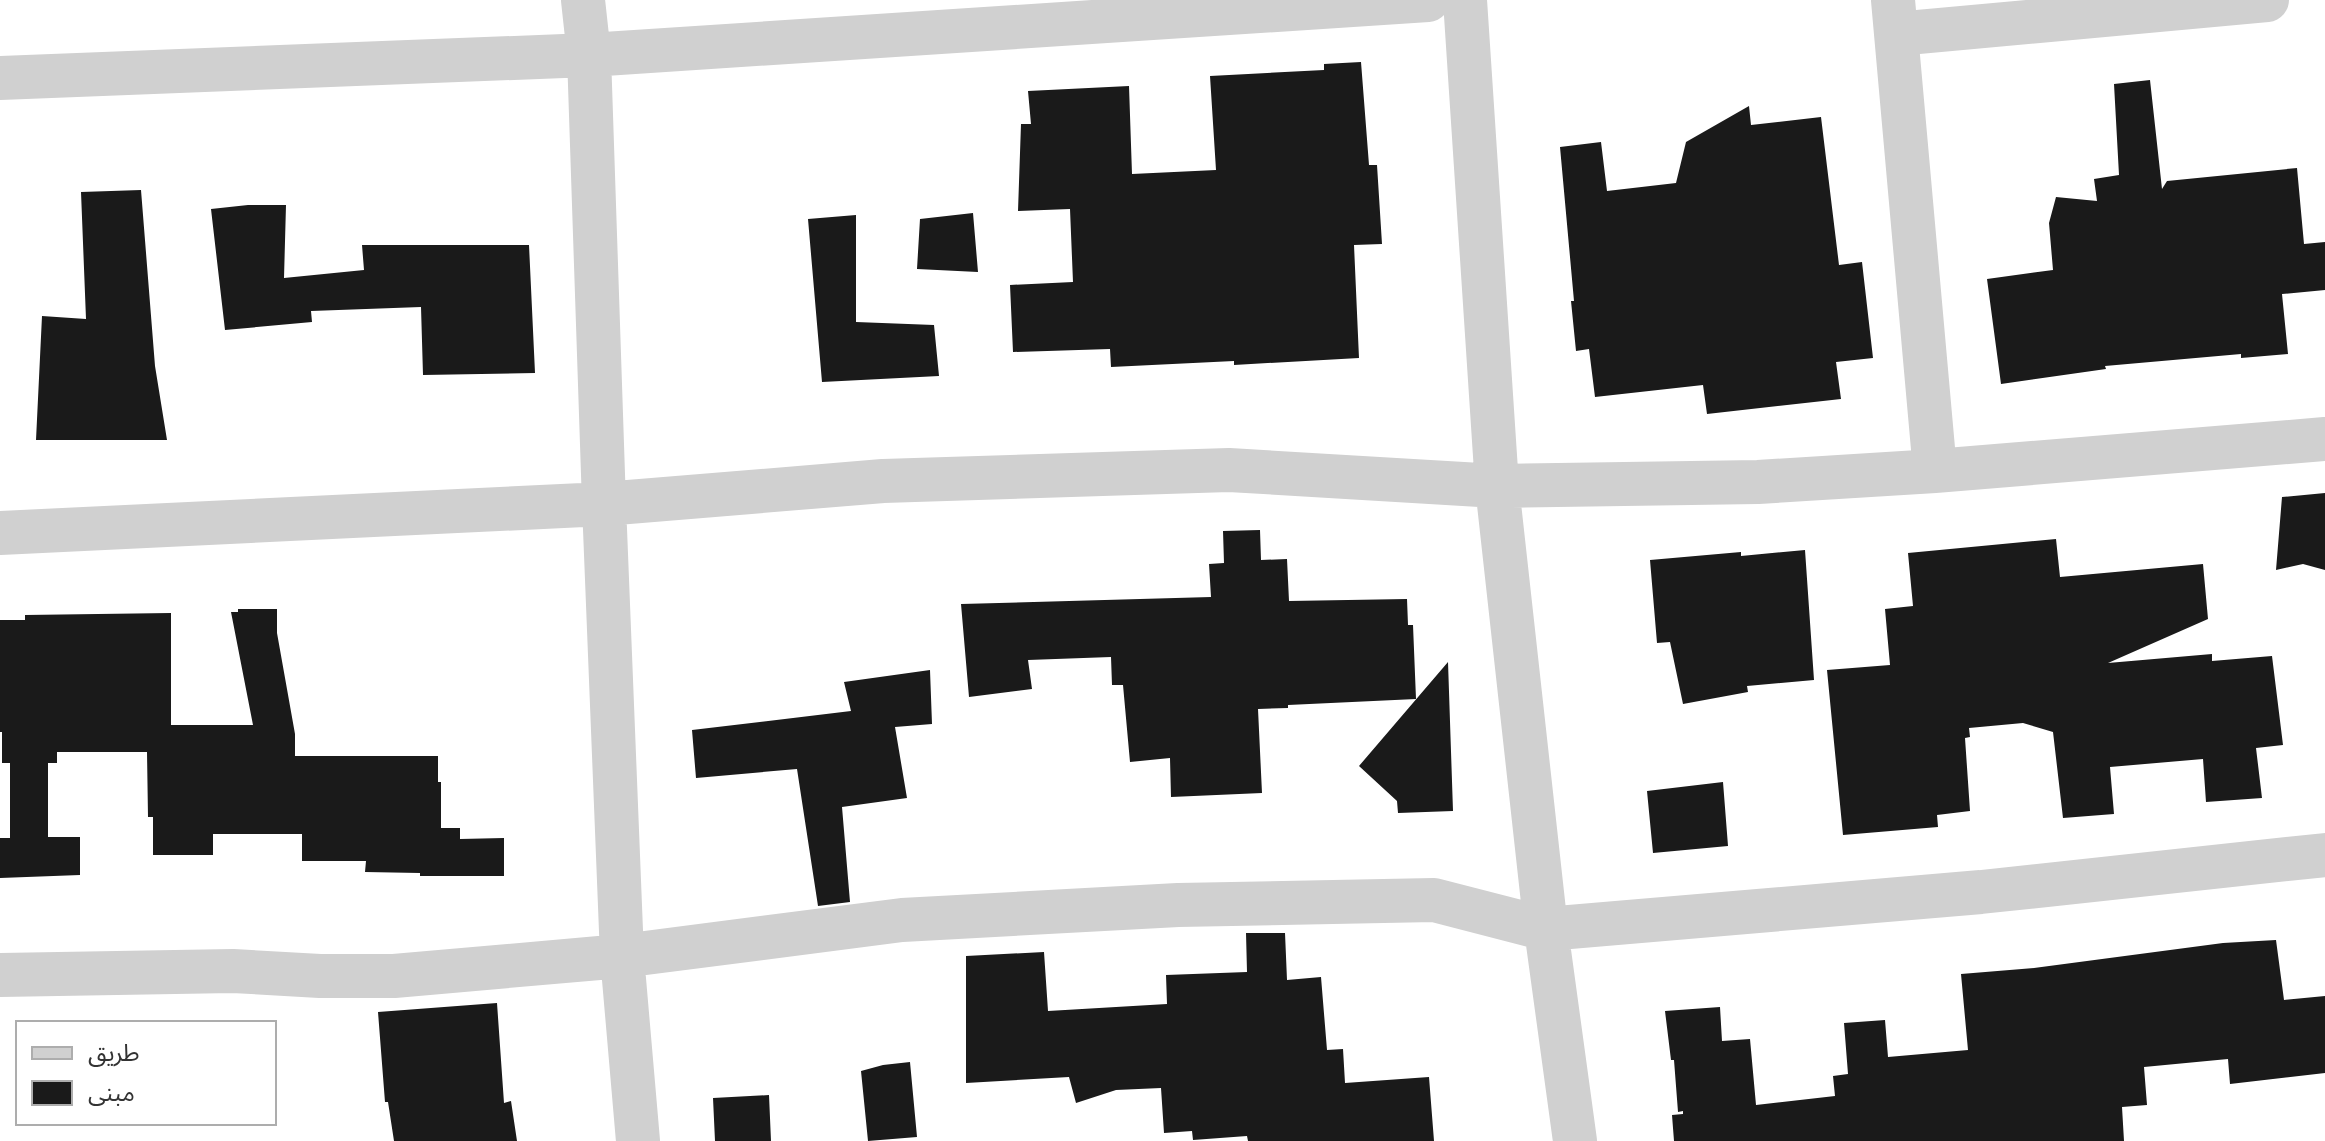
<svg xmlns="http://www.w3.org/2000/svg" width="2325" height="1141" font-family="Inter,'Noto Sans Arabic',sans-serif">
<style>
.building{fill:#1a1a1a}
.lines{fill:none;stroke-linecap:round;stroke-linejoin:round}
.street{stroke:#d0d0d0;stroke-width:44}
</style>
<rect width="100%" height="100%" fill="#fff"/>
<!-- building -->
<path class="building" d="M1361,62L1369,165H1377L1382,244L1354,245L1359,358L1234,365V361L1111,367L1110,349L1013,352L1010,285L1073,282L1070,209L1018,211L1021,124H1031L1028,91L1129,86L1132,174L1216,170L1210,76L1324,70V64Z
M2150,80L2162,189L2167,181L2297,168L2304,244L2325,242V290L2282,294L2288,354L2241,358V354L2105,366L2106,369L2001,384L1987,279L2053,270L2049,223L2056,197L2097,201L2094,179L2119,175L2114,84Z
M1749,106L1751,125L1821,117L1839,265L1862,262L1873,358L1836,362L1841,399L1707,414L1703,385L1595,397L1589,349L1576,351L1571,301H1574L1560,147L1601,142L1607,191L1676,183L1686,142Z
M141,190L155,366L167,440H36L42,316L86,319L81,192Z
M248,205H286L284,278L364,270L362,245H529L535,373L423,375L421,307L311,311L312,322L225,330L211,209Z
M973,213L978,272L917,269L920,219Z
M856,215V322L934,325L939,376L822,382L808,219Z
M2325,493V570L2303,564L2276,570L2282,497Z
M1260,530L1261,560L1287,559L1289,601L1407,599L1408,625H1413L1416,699L1288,705V708L1258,709L1262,793L1171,797L1170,758L1130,762L1123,685H1112L1111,657L1028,660L1032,689L969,697L961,604L1211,597L1209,564L1224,563L1223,531Z
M2056,539L2060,577L2203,564L2208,619L2108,663L2212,654V661L2272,656L2283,745L2256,748L2262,798L2206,802L2203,759L2110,767L2114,814L2063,818L2053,732L2023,723L1969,728L1970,737L1965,738L1970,811L1937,815L1938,827L1843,835L1827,670L1890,665L1885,609L1913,606L1908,553Z
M1805,550L1814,680L1747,686L1748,692L1683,704L1670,642L1657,643L1650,560L1741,552V556Z
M238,609H277V633L295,734V756H438V782H441V828H460V839L504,838V876H420V873L365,872L366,861H302V834H213V855H153V817H148L147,752H57V763H48V837H80V875L0,878V838H10V763H2V732H0V620H25V615L171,613V725H253L231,612H238Z
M1448,662L1453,811L1398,813L1397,801L1359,766Z
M930,670L932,724L895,727L907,798L842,807L850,902L818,906L797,769L696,778L692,730L851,711L844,682Z
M1723,782L1728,846L1653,853L1647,791Z
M1246,933H1285L1287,980L1321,977L1327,1050L1343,1049L1345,1083L1429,1077L1434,1141H1248L1247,1136L1193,1140L1192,1131L1164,1133L1161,1088L1116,1090L1076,1103L1069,1077L966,1083V956L1044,952L1048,1011L1167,1004L1166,975L1247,972Z
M2276,940L2284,1000L2325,996V1073L2230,1084L2228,1059L2144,1067L2147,1105L2122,1107L2124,1141H1674L1672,1115L1683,1114V1111L1678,1112L1674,1060H1671L1665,1011L1720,1007L1722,1041L1750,1039L1756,1105L1835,1096L1833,1076L1848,1074L1844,1023L1885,1020L1888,1057L1968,1050L1961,974L2034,968L2223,943Z
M497,1003L504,1103L511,1101L517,1141H394L388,1102H385L378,1012Z
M910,1062L917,1137L868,1141L861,1071L883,1065Z
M769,1095L771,1141H715L713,1098Z"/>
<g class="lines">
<!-- street -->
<path class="street" d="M583,0L589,55L604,504L622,956L638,1141
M1465,0L1497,486L1546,929L1575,1141
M1893,0L1935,471
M1896,34L2267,0
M0,78L589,55L1428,0
M0,533L604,504L883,481L1229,470L1497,486L1758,482L1935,471L2325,439
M0,975L233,971L320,976H394L622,956L902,920L1178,905L1434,900L1546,929L1981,892L2325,855"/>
</g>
<!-- legend -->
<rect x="16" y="1021" width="260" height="104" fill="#ffffff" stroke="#adadad" stroke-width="2"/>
<rect x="32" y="1047" width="40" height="12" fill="#d0d0d0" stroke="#adadad" stroke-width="2"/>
<text x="88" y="1061" font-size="24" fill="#333333">طريق</text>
<rect x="32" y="1081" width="40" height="24" fill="#1a1a1a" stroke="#adadad" stroke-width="2"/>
<text x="88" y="1101" font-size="24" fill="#333333">مبنى</text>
</svg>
